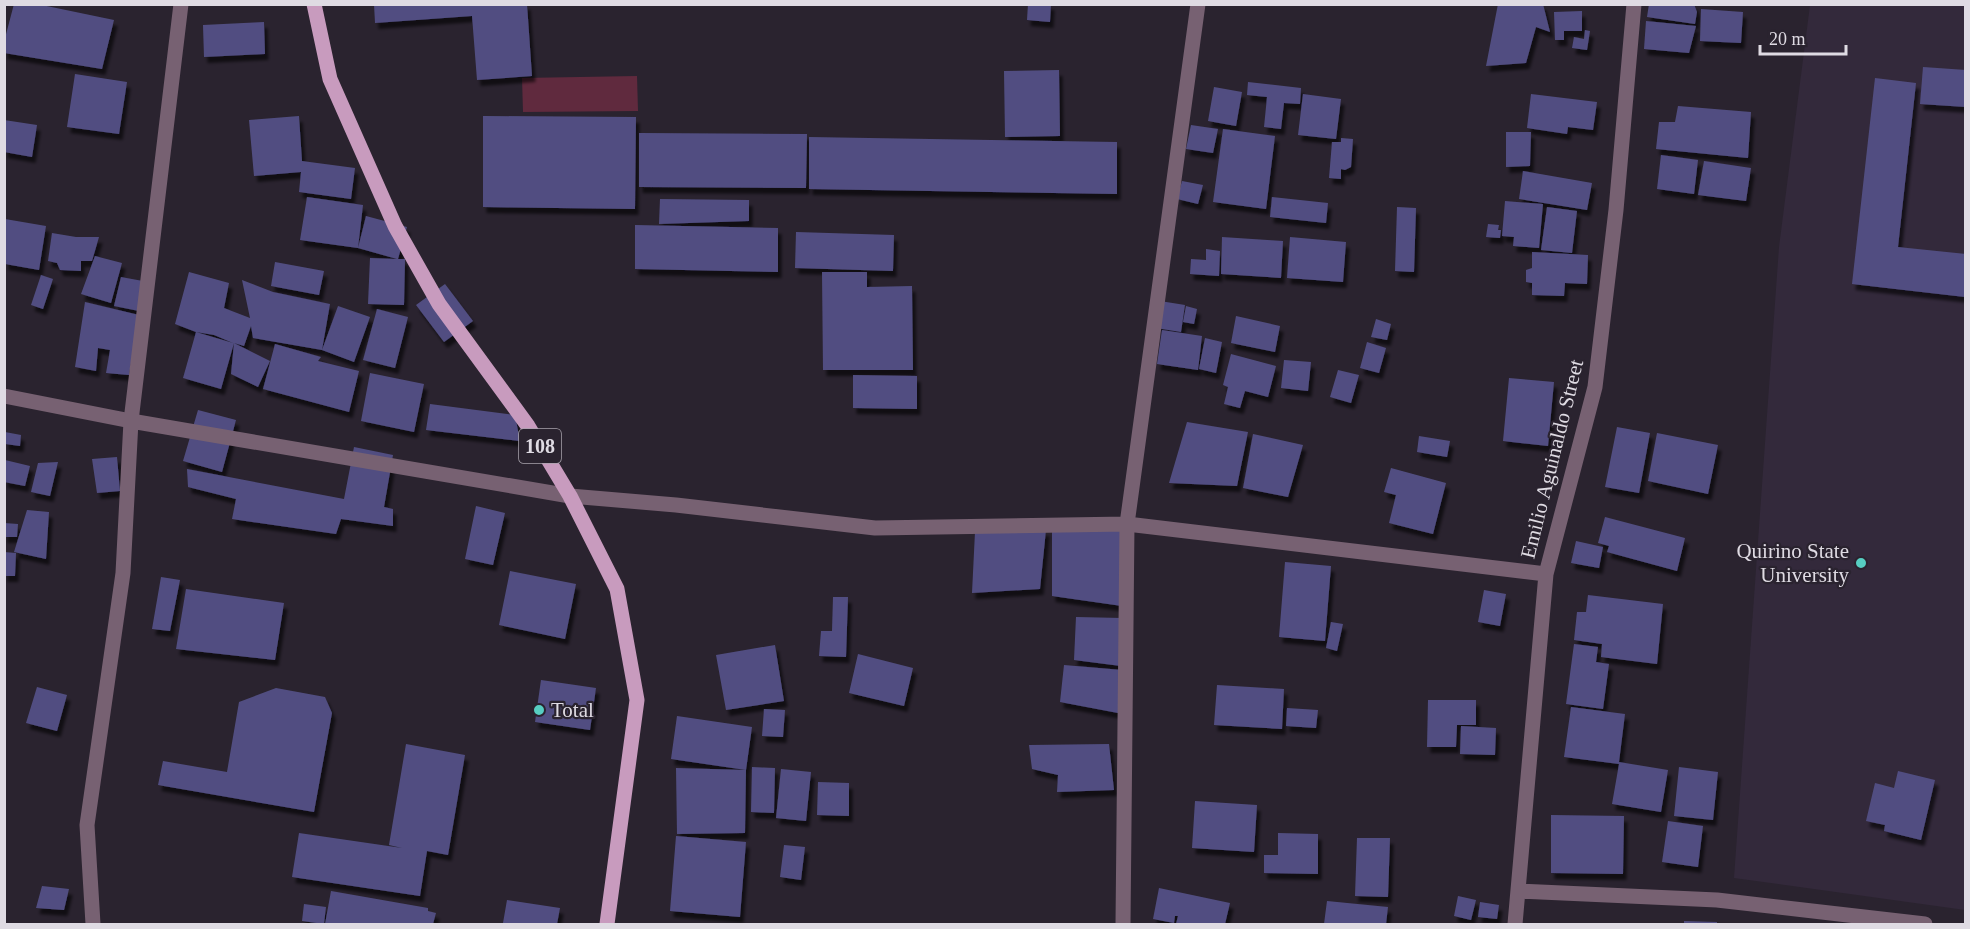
<svg xmlns="http://www.w3.org/2000/svg" width="1970" height="929" font-family="Georgia,serif">
<style>
.built{fill:#33293b}
.green{fill:#602a3e}
.building{fill:#514e81;filter:url(#shadow)}
.lines{fill:none;stroke-linecap:round;stroke-linejoin:round}
.minor{stroke:#776172;stroke-width:15}
.major{stroke:#c89bbe;stroke-width:15}
.poi-dot{fill:#57cec2;stroke:#2a232f;stroke-width:2}
.labels{text-anchor:middle;stroke-width:4.5;stroke-linejoin:round;paint-order:stroke}
.shield{fill:#2a232f;stroke:#a9a4ad;stroke-width:1.5}
.shield-label{font-size:20px;font-weight:bold;fill:#dfdbe3}
.street-label{font-size:21px;fill:#dfdbe3;stroke:#2a232f}
.poi-label{font-size:21px;fill:#dfdbe3;stroke:#2a232f;text-anchor:end}
</style>
<defs>
<filter id="shadow"><feDropShadow dx="3.5" dy="6" stdDeviation="1.5" flood-color="#0009"/></filter>
</defs>
<rect width="100%" height="100%" fill="#2a232f"/>
<!-- built -->
<path class="built" d="M1810,5H1965V910L1734,878L1779,247Z"/>
<!-- green -->
<path class="green" d="M637,76L638,111L523,112L522,78Z"/>
<!-- building -->
<path class="building" d="M14,4H37L114,20L102,69L4,53V42Z
M374,4H527L532,76L477,80L472,16L375,23Z
M1028,4H1051L1050,22L1027,20Z
M1498,4H1543L1550,32L1536,27L1526,63L1486,66Z
M1649,4H1694L1697,12L1695,24L1647,17Z
M1701,9L1743,12L1741,43L1700,41Z
M1582,11V31H1564V40H1555L1554,12Z
M1646,21L1696,26L1689,53L1644,49Z
M264,22L265,54L204,57L203,25Z
M1585,30L1590,31L1587,50L1572,48L1574,37L1584,39Z
M1923,67L1966,70V107L1920,104Z
M1059,70L1060,136L1005,137L1004,71Z
M75,74L127,82L119,134L67,127Z
M1875,78L1916,83L1898,247L1966,254L1965,297L1852,284Z
M1248,82L1301,88L1300,104L1284,103L1281,129L1264,127L1267,97L1247,95Z
M1214,87L1242,92L1236,126L1208,121Z
M1303,94L1341,99L1336,139L1298,135Z
M1531,94L1597,102L1593,130L1568,127L1567,134L1527,128Z
M1678,106L1751,112L1748,158L1656,149L1659,122H1675Z
M299,116L302,161L355,168L351,199L299,192L301,172L254,176L249,120Z
M483,116L636,117L635,209L483,207Z
M4,120L37,125L32,157L4,152Z
M1191,125L1218,129L1213,153L1186,149Z
M1223,129L1275,136L1266,209L1213,202Z
M1506,132H1531L1530,166L1506,167Z
M639,133L807,134L806,188L639,187Z
M809,137L1117,142V194L809,189Z
M1341,138L1353,139L1351,167L1345,170L1341,169V179L1329,178L1332,142H1341Z
M1661,155L1698,160L1694,194L1657,189Z
M1704,161L1751,168L1746,201L1698,195Z
M1523,171L1592,183L1587,210L1519,199Z
M1182,181L1203,185L1198,204L1177,199Z
M307,197L363,205L358,248L366,216L407,227L398,259H405L404,305L368,304L370,258L397,259L358,248L300,240Z
M1272,197L1328,203L1326,223L1270,217Z
M660,199L749,200V221L659,224Z
M1505,201L1543,204L1539,248L1513,246L1514,237L1502,236Z
M1397,207L1416,208L1414,272L1395,271Z
M1547,207L1577,211L1572,253L1541,250Z
M5,219L46,226L39,270L5,264Z
M1488,224L1499,225L1498,230H1501L1500,238L1486,237Z
M635,225L778,228V272L635,269Z
M796,232L894,235L893,271L795,268Z
M52,233L76,237H99L92,261H81V271L60,270L57,263L48,261Z
M1222,237L1283,241L1281,278L1221,274Z
M1290,237L1346,242L1343,282L1287,278Z
M1206,249L1220,251L1219,276L1190,274L1191,259L1206,260Z
M1532,252L1588,255L1587,284L1565,283L1564,296L1532,295V283L1526,282V270L1532,268Z
M95,256L122,263L111,303L81,294Z
M275,262L324,271L319,295L271,286Z
M189,272L229,283L224,308L250,318L242,280L273,292L330,304L322,350L338,306L370,317L354,362L322,350L253,338L251,326L244,346L234,343L221,389L183,378L196,332L233,343L214,335L196,332L175,324Z
M822,272H867V287L912,286L913,370H823Z
M41,275L53,279L43,309L31,305Z
M121,277L143,281L139,311L114,306Z
M445,284L473,321L444,342L416,305Z
M1160,301L1185,305L1181,332L1156,328Z
M85,302L139,315L129,375L106,373L110,350L98,348L96,371L75,367Z
M1186,306L1197,309L1194,324L1183,322Z
M377,309L408,317L395,368L363,360Z
M1236,316L1280,326L1275,352L1231,343Z
M1376,319L1391,324L1387,340L1371,337Z
M1162,330L1202,336L1198,370L1157,364Z
M1205,338L1222,342L1216,373L1199,369Z
M1367,342L1386,348L1379,373L1360,368Z
M234,343L270,361L258,387L231,374Z
M275,344L321,357L318,361L359,371L349,412L263,389Z
M1231,354L1276,366L1268,397L1245,391L1240,408L1224,404L1228,387L1223,385Z
M1284,360L1311,362L1308,391L1281,388Z
M1338,370L1359,375L1351,403L1330,397Z
M370,373L424,384L414,432L361,421Z
M853,375L917,376V409L853,408Z
M1509,378L1554,382L1548,446L1503,441Z
M430,404L515,415L520,441L426,430Z
M198,410L236,420L222,472L183,461Z
M1187,422L1248,432L1237,486L1169,483Z
M1617,427L1650,433L1639,493L1605,487Z
M5,432L21,435L20,446L5,444Z
M1657,433L1718,445L1708,494L1648,481Z
M1253,434L1303,445L1288,497L1243,488Z
M1419,436L1450,441L1447,457L1417,452Z
M354,447L393,455L384,507L393,509V526L341,519L336,534L232,519L236,499L188,487L187,469L344,499Z
M117,457L120,491L97,493L92,459Z
M5,460L30,466L25,486L4,482Z
M58,462L50,496L31,492L38,463Z
M1391,468L1446,483L1433,534L1389,523L1396,495L1384,492Z
M476,506L505,513L493,565L465,559Z
M27,510L49,512L46,559L14,552Z
M1605,517L1685,538L1677,571L1607,552L1609,546L1598,543Z
M4,523L18,524L17,537H4Z
M1127,528L1122,606L1052,596V530Z
M1046,530L1040,589L972,593L975,532Z
M1576,541L1603,547L1599,568L1571,563Z
M4,552L16,553L15,576H4Z
M1285,562L1331,566L1325,641L1279,637Z
M510,571L576,584L565,639L499,625Z
M161,577L180,580L170,631L152,629Z
M186,589L284,603L275,660L176,649Z
M1484,590L1506,594L1500,626L1478,622Z
M1588,595L1663,604L1657,664L1601,657L1602,644L1574,640L1577,612H1586Z
M833,597H848L846,657L819,656L821,631H832Z
M1076,617L1122,618L1121,666L1074,660Z
M1331,622L1343,624L1337,651L1326,648Z
M1574,644L1598,647L1596,662L1609,664L1603,709L1566,704Z
M775,645L784,701L726,710L716,655Z
M858,654L913,668L904,706L849,693Z
M1064,665L1122,670L1118,713L1060,702Z
M541,680L596,688L590,730L535,722Z
M1217,685L1284,689L1282,729L1214,725Z
M37,687L67,695L57,731L26,723Z
M276,688L325,697L332,713L314,812L158,785L163,761L227,772L239,702Z
M1428,700H1476V725H1457L1456,747H1427Z
M1571,707L1625,714L1619,762L1668,770L1661,812L1612,804L1619,764L1564,757Z
M1287,708L1318,710L1316,728L1286,726Z
M764,709L785,710L783,737L762,736Z
M677,716L752,727L746,770L745,833L677,834L676,768L746,770L671,759Z
M1461,726L1496,728L1495,755L1460,754Z
M406,744L465,755L448,855L427,851L420,896L292,877L299,833L402,848L389,845Z
M1109,744L1114,790L1057,792L1058,775L1032,769L1029,745Z
M752,767L775,768L774,813L751,812Z
M1679,767L1718,772L1713,820L1674,816Z
M781,769L811,772L806,821L776,818Z
M1898,771L1935,780L1921,840L1884,831L1885,825L1866,821L1875,783L1894,788Z
M818,782L849,783V816L817,815Z
M1195,801L1257,805L1254,852L1192,848Z
M1551,815L1624,816L1623,874L1551,873Z
M1668,821L1703,826L1698,867L1662,862Z
M1278,833L1318,834V874L1264,873V855H1278Z
M676,836L746,842L740,917L670,911Z
M1357,838H1390L1388,897L1355,896Z
M784,845L805,847L801,880L780,877Z
M42,886L69,889L64,910L36,908Z
M1159,888L1230,903L1225,924H1176L1178,916H1175L1174,923L1153,919Z
M331,891L428,908V911L436,913L433,924H325Z
M1458,896L1476,900L1471,920L1454,916Z
M507,900L560,908L557,924L503,923Z
M1327,901L1388,907L1386,924H1324Z
M1480,902L1499,905L1497,919L1478,917Z
M304,904L326,907L324,924L302,921Z
M1684,921L1717,922V924H1684Z"/>
<g class="lines">
<!-- minor -->
<path class="minor" d="M4,396L131,421L570,496L676,505L875,528L1127,524L1546,574
M1518,891L1717,900L1925,924
M93,924L87,825L123,573L131,421L181,4
M1123,924L1127,524L1198,4
M1515,924L1546,574L1595,387L1616,210L1634,4"/>
<!-- major -->
<path class="major" d="M314,4L330,79L395,226L439,304L528,426L570,496L617,589L637,700L607,924"/>
</g>
<!-- markers -->
<g class="poi-dot">
<circle cx="1861" cy="563" r="6"/>
<circle cx="539" cy="710" r="6"/>
</g>
<g class="labels">
<!-- shield labels -->
<rect class="shield" x="519" y="429" width="42" height="34" rx="4.5"/>
<g class="shield-label">
<text x="540" y="453">108</text>
</g>
<!-- street labels -->
<g class="street-label">
<text transform="translate(1552 459) rotate(-76)" y="7">Emilio Aguinaldo Street</text>
</g>
<!-- poi labels -->
<g class="poi-label">
<text x="1849" y="558">Quirino State<tspan x="1849" dy="24">University</tspan></text>
<text x="551" y="717" text-anchor="start">Total</text>
</g>
</g>
<!-- border -->
<rect width="1970" height="929" fill="none" stroke="#dfdbe3" stroke-width="12"/>
<!-- scale -->
<path d="M1760 45v9h86v-9" fill="none" stroke="#dfdbe3" stroke-width="3"/>
<text x="1769" y="45" font-size="18" fill="#dfdbe3" stroke="#2a232f" stroke-width="4.5" paint-order="stroke">20 m</text>
</svg>
